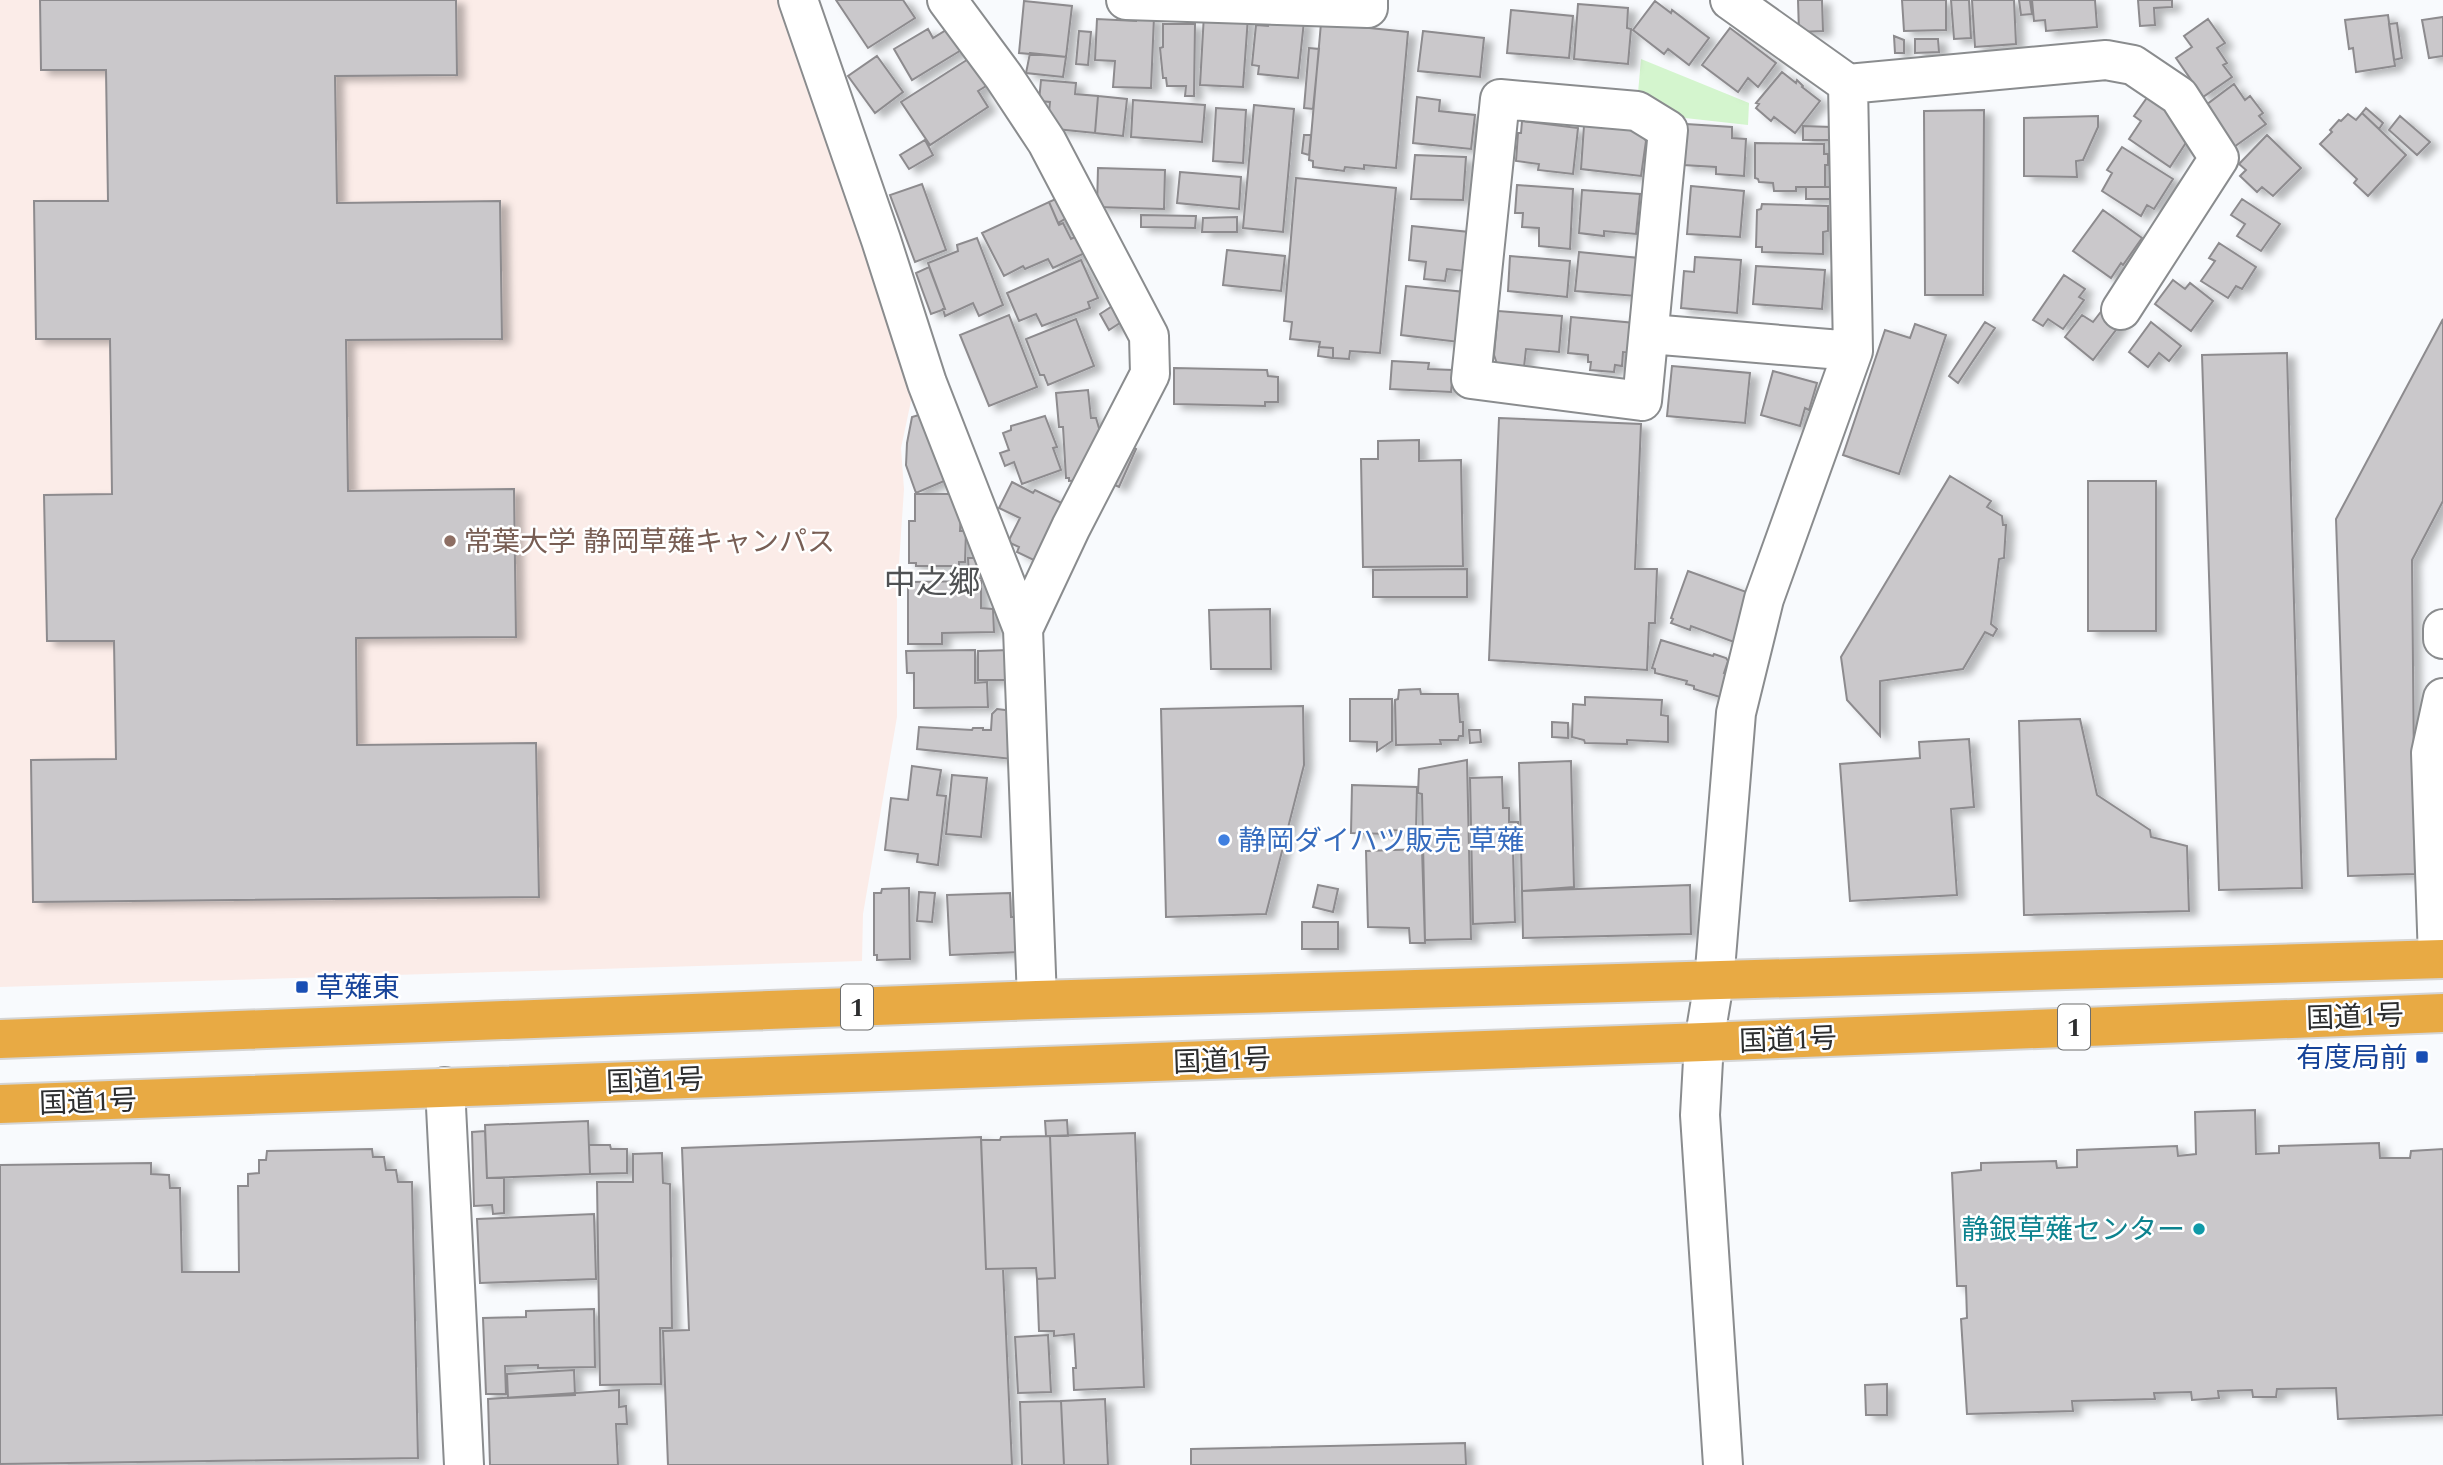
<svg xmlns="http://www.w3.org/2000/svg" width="2443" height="1465" font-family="Spectral,'Noto Sans JP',serif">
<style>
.education{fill:#fbece8}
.green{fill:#d4f5ce}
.building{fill:#cac8cb;stroke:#8d8b8e;stroke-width:2;filter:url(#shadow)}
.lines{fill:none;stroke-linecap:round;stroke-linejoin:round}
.minor-casing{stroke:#8a8c8e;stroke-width:42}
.trunk-casing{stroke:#d5d5d5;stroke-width:42}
.minor{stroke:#fff;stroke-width:38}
.trunk{stroke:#e8aa44;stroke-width:38}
.education-dot{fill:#8d6e63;stroke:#fff;stroke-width:2.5}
.shop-dot{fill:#3f7fe0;stroke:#fff;stroke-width:2.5}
.transit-dot{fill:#1a4fb4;stroke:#fff;stroke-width:2.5}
.culture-dot{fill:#0f9aa8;stroke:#fff;stroke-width:2.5}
.labels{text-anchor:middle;stroke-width:5;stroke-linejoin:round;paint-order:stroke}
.shield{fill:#fff;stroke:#6c6d6d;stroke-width:2}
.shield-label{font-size:26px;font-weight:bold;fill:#2d2e2f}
.education-label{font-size:28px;fill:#785e54;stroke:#fff;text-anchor:start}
.shop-label{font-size:28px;fill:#366cbe;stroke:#fff;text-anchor:start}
.transit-label{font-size:28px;fill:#164399;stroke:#fff;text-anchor:start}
.street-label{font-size:28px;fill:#2d2e2f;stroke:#fff}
.culture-label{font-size:28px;fill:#0d838f;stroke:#fff;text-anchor:end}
.quarter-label{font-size:32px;fill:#4f5153;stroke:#fff}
</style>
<defs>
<filter id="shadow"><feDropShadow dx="8" dy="4.5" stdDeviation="3.5" flood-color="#0004"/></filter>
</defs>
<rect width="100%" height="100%" fill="#f8fafd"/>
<!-- education -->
<path class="education" d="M0,0H786L917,373L901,448L904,489L897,593V717L863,914L862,961L0,987Z"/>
<!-- green -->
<path class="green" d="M1641,59L1749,103L1748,125L1685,118L1638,93Z"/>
<!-- building -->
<path class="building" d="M40,0H456L457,75L335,76L337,203L500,201L502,339L346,340L348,491L514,489L516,637L356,638L357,745L536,743L539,897L33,902L31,760L116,759L114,641H47L44,495L112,494L110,339H36L34,201H108L106,70H41Z
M836,0H903L915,18L868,48Z
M1798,0H1822L1823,31L1799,32Z
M1902,0H1946V30L1904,31Z
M1951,0H1969L1971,38L1954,39Z
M1972,0H2014L2016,44L1975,47Z
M2019,0H2030L2032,14L2021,15Z
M2032,0H2095L2097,27L2046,31L2045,20L2034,21Z
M2138,0H2172V7L2154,8L2155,25L2140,26Z
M1024,1L1072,6L1066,57L1019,53Z
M1655,1L1671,13L1672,10L1709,38L1689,65L1668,49L1664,54L1633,30Z
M1578,4L1628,8L1627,28L1631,29L1628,64L1574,59Z
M1511,10L1573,16L1569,58L1507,53Z
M1204,14L1248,17L1243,87L1200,85Z
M2388,15L2395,66L2356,72L2353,48L2349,49L2345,20Z
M1136,16L1154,17L1151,88L1113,87L1115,61L1095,60L1097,19L1136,21Z
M1269,17L1304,21L1298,78L1258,74L1259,66L1252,65L1256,25L1268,26Z
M2443,17V56L2429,58L2422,20Z
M2208,19L2225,43L2217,48L2227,63L2223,65L2232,77L2203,97L2176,58L2192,47L2184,36Z
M1321,23L1408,32L1396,168L1364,165V169L1345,167L1344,171L1313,167V161L1309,160Z
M2397,23L2402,58L2394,60L2389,24Z
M1163,24H1195L1194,96H1185L1186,86H1167L1166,78H1163L1160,48L1163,47Z
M951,27L963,49L912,80L894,49L928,29L933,38Z
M1730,28L1776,63L1758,87L1748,78L1738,92L1702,65Z
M1079,31L1091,32L1088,65L1076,64Z
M1423,31L1484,38L1480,77L1418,71Z
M1894,36L1904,40V53H1895Z
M1915,39H1938L1939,52L1915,53Z
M1309,48L1319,49L1313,109L1304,108Z
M1030,53L1066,57L1063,77L1026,73Z
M877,56L903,92L875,113L848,76Z
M973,56L991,83L978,91L988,107L930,145L901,102Z
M1782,72L1796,83L1797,80L1803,86L1802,87L1820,101L1795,133L1774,117L1771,121L1756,108L1759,104L1756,103Z
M1041,80L1076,83L1075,94L1098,96L1095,133L1056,129L1049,112L1050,102L1039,101Z
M2234,84L2245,100L2250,96L2263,113L2259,116L2266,124L2234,147L2202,108Z
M2151,92L2193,132L2170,167L2129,139L2141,121L2134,116Z
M1098,96L1127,99L1123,136L1095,133Z
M1417,97L1440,100L1439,111L1475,115L1471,149L1413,143Z
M1133,100L1205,105L1202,142L1131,137Z
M1254,105L1294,109L1283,232L1243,228Z
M1216,108L1246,110L1243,163L1213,161Z
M2366,108L2383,123L2379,129L2362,113Z
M1984,110L1983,295H1925L1924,111Z
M2362,113L2406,155L2368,196L2354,183L2357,179L2320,144L2332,132L2330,130L2339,120L2341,121L2348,114L2356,120Z
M2098,116V127L2083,160L2076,161L2077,177L2024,176V118Z
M2400,116L2430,142L2417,155L2389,130Z
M1522,121L1578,128L1573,174L1538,170L1539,164L1516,161L1518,133H1521Z
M1686,124L1732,127V138L1746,139L1744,176L1716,174V167L1683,165Z
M1584,125L1627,129L1643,135L1646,141L1641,176L1581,169Z
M1803,126L1831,127V140H1803Z
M1304,135H1311L1309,155L1302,153Z
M2267,135L2301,168L2273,196L2262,187L2257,192L2240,176L2246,170L2239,164Z
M925,140L933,155L909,169L900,155Z
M1755,143L1824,144V154H1828V165H1825V187H1796V191H1774L1773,183L1759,182L1758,179L1755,178Z
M2122,147L2173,179L2154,209L2147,205L2141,216L2102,191L2112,173L2107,170Z
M1415,155L1466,157L1463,200L1411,199Z
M1098,168L1165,170L1164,209L1097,207Z
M1180,172L1241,177L1239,209L1177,203Z
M1296,178L1396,188L1380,353L1350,351L1349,359L1333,358V348L1319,347L1320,342L1290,339L1292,322L1284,321Z
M922,184L946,250L915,262L890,195Z
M1517,185L1573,189L1570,249L1539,246V228L1522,227L1523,213H1515Z
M1691,186L1744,191L1740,237L1687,234Z
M1806,187H1830V199H1806Z
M1582,190L1640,194L1636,234L1604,231V236L1579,233Z
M1060,197L1068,217L1058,223L1049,202Z
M2242,199L2280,224L2261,251L2237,236L2245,224L2231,215Z
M1049,202L1059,225L1063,223L1071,239L1081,234L1089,251L1053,268L1048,259L1025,269L1023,266L1004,276L982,233Z
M1762,204L1828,206V231L1823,232V254L1762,252V247H1756L1757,210L1761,209Z
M2103,210L2142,238L2123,265L2121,263L2111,278L2073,251Z
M1141,215L1196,216L1195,228L1141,227Z
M1237,217V232H1202L1203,218Z
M1412,226L1469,232L1464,271L1447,269L1445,281L1424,279L1426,262L1409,260Z
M977,238L1003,305L979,316L973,303L945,316L943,309H945L928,263L958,251L957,245Z
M2219,243L2256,267L2242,289L2236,286L2228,298L2201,281L2215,261L2209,258Z
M1227,250L1285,256L1281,291L1223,285Z
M1579,252L1639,258L1636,296L1575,291Z
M1510,256L1570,261L1567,297L1508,291Z
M1695,257L1741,260L1737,313L1681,308L1684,271L1694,272Z
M1081,260L1098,298L1088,302L1090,308L1042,326L1036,314L1019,321L1007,293Z
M1756,266L1825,270L1822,309L1753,304Z
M929,267L945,309L931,314L916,273Z
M2064,275L2085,289L2079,297L2084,300L2063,329L2048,319L2043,326L2033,320Z
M2173,280L2185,289L2190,283L2213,301L2191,331L2155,304Z
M1406,286L1465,292L1459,342L1401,335Z
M1117,303L1126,319L1109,330L1100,314Z
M2103,309L2122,322L2093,360L2065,337L2082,315L2093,322Z
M1498,311L1562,316L1559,352L1526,349L1524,367L1497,364L1494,355Z
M1009,315L1037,387L989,406L960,335Z
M1571,317L1635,323L1633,353L1623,352L1622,366L1615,365L1614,372L1590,370L1591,362H1588V355L1568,353Z
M1076,319L1094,366L1048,385L1044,375H1040L1026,339Z
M2443,319V501L2412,560L2415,874L2348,876L2336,519Z
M1985,322L1995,328L1958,383L1949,376Z
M2151,322L2181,346L2169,361L2159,353L2148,367L2129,352Z
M1915,324L1946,335L1899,474L1843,455L1885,330L1910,338Z
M1319,347L1333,348V358L1318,356Z
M2287,353L2302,888L2219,890L2202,355Z
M1392,361L1429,363L1428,369L1453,370L1451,392L1390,389Z
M1672,366L1750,373L1745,423L1667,416Z
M1174,368L1267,370L1268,376L1278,377V402H1265V406L1174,404Z
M1773,371L1817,383L1809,410L1805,408L1800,426L1761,415Z
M1088,390L1091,418H1096L1101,435L1084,480L1069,481V478H1066L1063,427H1059L1056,393Z
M929,412L956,476L916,493L906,465L907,443L912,417Z
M1045,416L1057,447L1053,448L1061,470L1022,484L1014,462L1005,466L1000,453L1009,450L1003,433L1011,430V426Z
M1499,418L1641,424L1635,569H1657L1655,623H1649L1647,670L1489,660Z
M1419,440V461L1461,460L1463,566L1363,567L1361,459H1378V441Z
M1127,445L1136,449L1119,487L1110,483Z
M1950,476L1991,501L1987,507L2002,516L2003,525H2006L2004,558L1999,559L1991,624L1997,629L1993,636L1985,632L1963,669L1880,681V736L1847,700L1841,657Z
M2088,481H2156V631H2088Z
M1012,482L1033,493L1035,490L1070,507L1042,564L1017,552L1019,547L1008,542L1020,518L999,508Z
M915,494H962L960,531H966L965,562H959V566H916V563H909V521H915Z
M968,558H989L994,579L969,578Z
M1467,569V597H1373V570Z
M1688,571L1752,594L1734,642L1691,626L1690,630L1671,623L1673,619L1671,618Z
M981,581V608L993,609L994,632L942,633V644H908V582Z
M1270,609L1271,669H1211L1209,610Z
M1661,640L1713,656L1714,654L1726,658L1728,661L1724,673L1728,674L1720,697L1694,689V686L1686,684L1687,681L1655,673V669L1652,668Z
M975,650V683L987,682L988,707L914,708V673H907L906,651Z
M1010,650L1011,680H978V651Z
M1420,689L1421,694H1458L1460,722H1463V736H1459L1458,740H1440L1441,744L1396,745L1395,700L1398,699L1399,690Z
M1585,697L1662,700L1661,715L1668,716V742L1627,740V744L1585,743L1584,740L1572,737L1573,704L1585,705Z
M1350,699H1392V741L1377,751V742L1350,741Z
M1303,706L1304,765L1266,914L1166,917L1161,709Z
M997,709L1013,711L1012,759L917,749L919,727L972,730L973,728H983V730H991L992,714Z
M2080,719L2097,795L2150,830L2151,837L2187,846L2189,911L2024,915L2019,721Z
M1552,722L1568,723V738L1552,737Z
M1469,730H1480L1481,742L1470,743Z
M1969,739L1974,807L1951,809L1957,895L1850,901L1840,764L1920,758L1919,742Z
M1467,760L1471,939L1425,940L1422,794L1418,793L1419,769Z
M1571,761L1574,887L1522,891L1519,763Z
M912,766L941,770L937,795L946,796L938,865L917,862L918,854L885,850L891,798L908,800Z
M952,775L987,778L981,837L946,834Z
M1502,777L1503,808H1509V822H1518V850L1513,851L1515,922L1473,924L1470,778Z
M1352,785L1417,787L1416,831L1390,830V834L1351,833Z
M1422,849L1425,943H1410L1409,928L1368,927L1366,851Z
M1318,885L1338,889L1333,912L1313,907Z
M1690,885L1691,934L1523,938L1522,891Z
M909,888L910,959L877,960V955H874V893H881L882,889Z
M919,892L935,893L932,922L917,921Z
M1010,893L1011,917H1019L1020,952L950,955L947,895Z
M1302,922H1338V949H1302Z
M2255,1110L2256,1154L2279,1153V1146L2379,1143L2380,1158H2410L2411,1151L2443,1149V1415L2338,1419L2336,1388L2277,1389L2276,1397H2253L2252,1390L2218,1391L2219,1398L2192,1400L2191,1392L2154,1393L2155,1399L2072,1401L2073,1411L1967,1414L1961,1319L1967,1318L1966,1286H1957L1952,1173L1981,1170V1163L2056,1161L2057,1168L2077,1167V1150L2177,1146L2178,1156L2196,1154L2195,1112Z
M1067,1120L1068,1136H1046L1045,1121Z
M588,1121L590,1174L487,1178L485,1125Z
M485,1131L487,1178H504V1213L493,1214L492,1205L474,1206L472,1132Z
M1135,1133L1144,1387L1074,1390L1073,1368H1076L1074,1334L1054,1336V1331H1039L1037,1279L1055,1278L1050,1136Z
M1050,1136L1055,1278L1037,1279L1036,1268L986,1269L981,1140H1000L1001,1137Z
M981,1137L986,1269H1003L1012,1465H668L663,1331L689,1330L682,1148Z
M589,1145H610L611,1149H627V1173L590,1174Z
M372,1149L373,1157H384L386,1170H396L398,1182H412L418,1458L0,1464V1165L151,1163V1174L169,1175L170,1188H180L182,1272H239L238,1186H248V1174L259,1173V1160H266L267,1151Z
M662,1153L663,1183L670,1184L672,1328H660L661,1384L600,1385L597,1182H633V1154Z
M594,1214L596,1279L480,1283L477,1219Z
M594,1309L595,1367L538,1368V1365L505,1366L506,1394H486L483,1318L526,1317V1311Z
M1048,1335L1051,1392L1018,1393L1015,1337Z
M574,1370L575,1395L508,1398L507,1374Z
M1887,1384V1415H1866L1865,1385Z
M619,1390V1407L626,1406L627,1424H616L618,1465H490L488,1399Z
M1105,1399L1108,1465H1064L1061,1401Z
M1061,1401L1064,1465H1022L1020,1402Z
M1465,1443L1466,1465H1191V1449Z"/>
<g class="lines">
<defs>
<path id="minor" d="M798,0L881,240L927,383L1023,629
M947,0L1004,77L1047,142L1149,336L1150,374L1071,527L1023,629L1037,1000
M1126,0L1368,8V0
M1848,84L2106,60L2133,65L2179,96L2219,158L2121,310
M1500,99L1637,111L1668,130L1642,401L1471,379Z
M1650,334L1853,351
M2443,629V639
M2438,959L2431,753L2443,698
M445,1087L464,1465
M1723,1465L1700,1115L1704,1042L1714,982L1736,713L1764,599L1853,351L1848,84L1730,0"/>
<path id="trunk" d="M0,1039L1037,1000L2443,959
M0,1104L1704,1042L2443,1013"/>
</defs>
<!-- minor casing -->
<use href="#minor" class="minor-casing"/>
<!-- trunk casing -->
<use href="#trunk" class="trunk-casing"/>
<!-- minor -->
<use href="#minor" class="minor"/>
<!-- trunk -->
<use href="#trunk" class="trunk"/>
</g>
<!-- markers -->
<circle class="education-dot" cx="450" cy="541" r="7"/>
<circle class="shop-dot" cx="1224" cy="840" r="7"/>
<g class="transit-dot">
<rect x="295" y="980" width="14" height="14" rx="3.5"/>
<rect x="2415" y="1050" width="14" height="14" rx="3.5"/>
</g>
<circle class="culture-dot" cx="2199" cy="1229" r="7"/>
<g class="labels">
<!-- shield labels -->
<g class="shield">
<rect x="841" y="984.5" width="32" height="45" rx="5"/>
<rect x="2058" y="1004.5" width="32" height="45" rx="5"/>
</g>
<g class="shield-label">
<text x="857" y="1016">1</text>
<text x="2074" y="1036">1</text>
</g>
<!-- education labels -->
<g class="education-label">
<text x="464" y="551">常葉大学 静岡草薙キャンパス</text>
</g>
<!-- shop labels -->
<g class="shop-label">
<text x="1238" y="850">静岡ダイハツ販売 草薙</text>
</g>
<!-- transit labels -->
<g class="transit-label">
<text x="316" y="997">草薙東</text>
<text x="2408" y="1067" text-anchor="end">有度局前</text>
</g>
<!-- street labels -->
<g class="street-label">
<text transform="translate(2355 1016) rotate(-2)" y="10">国道1号</text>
<text transform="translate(1788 1039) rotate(-2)" y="10">国道1号</text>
<text transform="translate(1222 1060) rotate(-2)" y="10">国道1号</text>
<text transform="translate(655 1080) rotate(-2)" y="10">国道1号</text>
<text transform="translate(88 1101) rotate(-2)" y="10">国道1号</text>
</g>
<!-- culture labels -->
<g class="culture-label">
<text x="2185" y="1239">静銀草薙センター</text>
</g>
<!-- quarter labels -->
<g class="quarter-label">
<text x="932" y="593">中之郷</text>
</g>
</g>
</svg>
